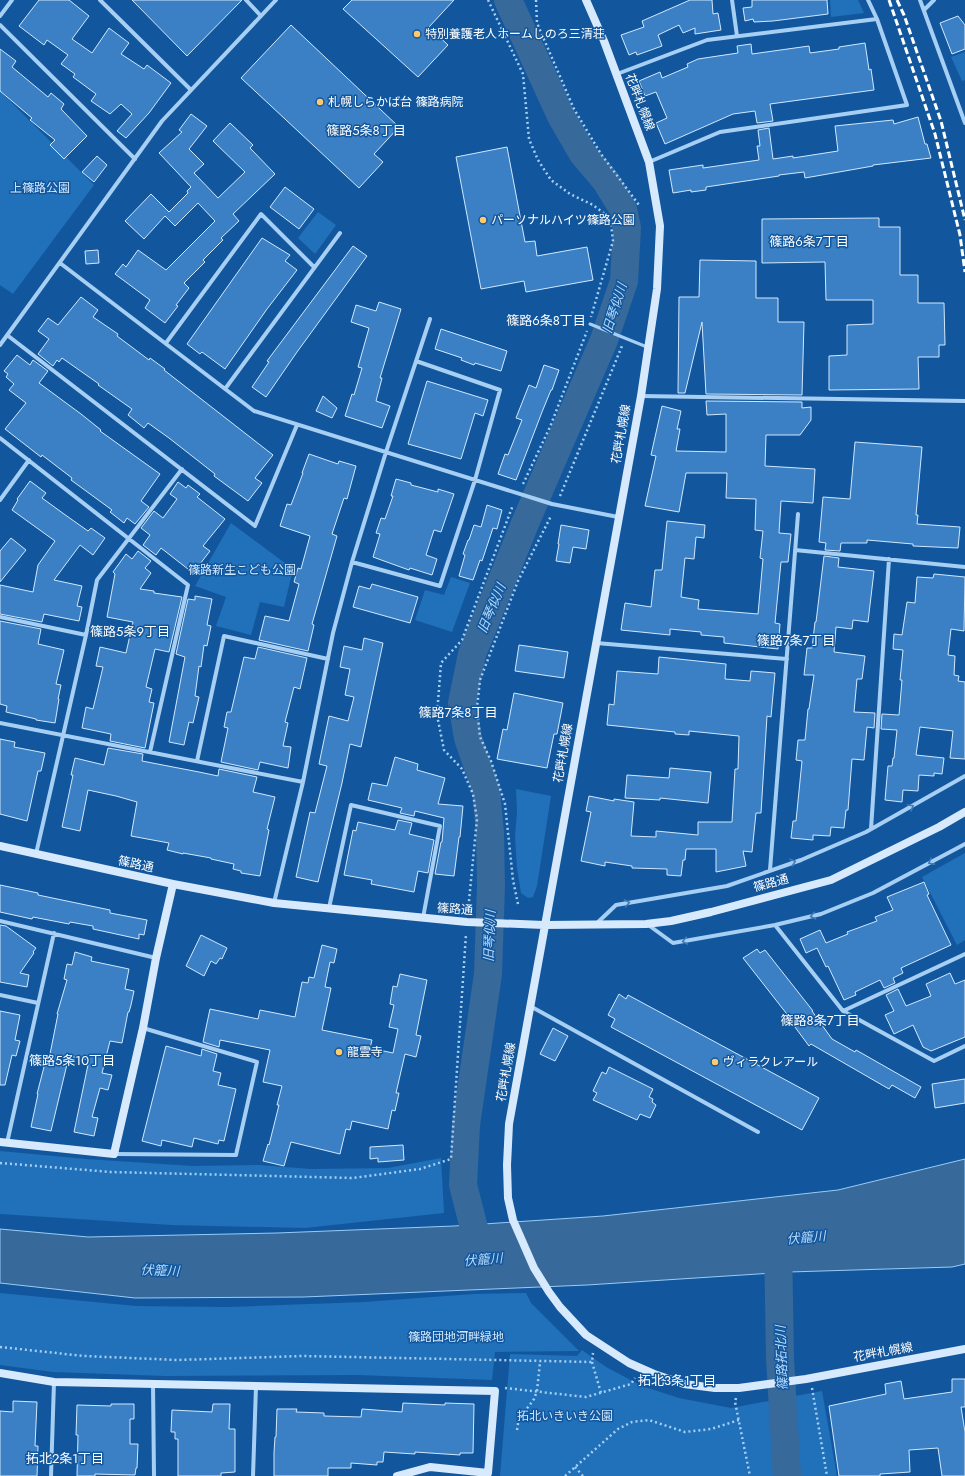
<svg xmlns="http://www.w3.org/2000/svg" width="965" height="1476" font-family="Jost,'Noto Sans JP',sans-serif">
<style>
.green{fill:#2070ba}
.water{fill:#37699b;stroke:#99cbf7}
.lines{fill:none;stroke-linecap:round;stroke-linejoin:round}
.river{stroke:#37699b;stroke-width:28}
.building{fill:#3b80c4;stroke:#d0e8fe}
.path{stroke:#a7cff4;stroke-width:2.5;stroke-dasharray:2 3;stroke-linecap:butt}
.lane{stroke:#a7cff4;stroke-width:3}
.street{stroke:#a7cff4;stroke-width:4}
.secondary{stroke:#d7eafd;stroke-width:8}
.rail{stroke:#fff;stroke-width:3;stroke-dasharray:7 3;stroke-linecap:butt}
.oneway{stroke:#3f7bb7}
.poi-dot{fill:#ffca6a;stroke:#12579d;stroke-width:1.5}
.labels{text-anchor:middle;stroke-width:3;stroke-linejoin:round;paint-order:stroke}
.poi-label{font-size:12px;fill:#fff;stroke:#12579d;text-anchor:start}
.street-label{font-size:12px;fill:#fff;stroke:#12579d}
.park-label{font-size:12px;fill:#d0e8fe;stroke:#12579d}
.neighbourhood-label{font-size:13px;fill:#fff;stroke:#12579d}
.water-label{font-size:13px;font-style:italic;fill:#b4d9fb;stroke:#12579d}
</style>
<rect width="100%" height="100%" fill="#12579d"/>
<!-- green -->
<path class="green" d="M830,0H858L864,13L831,17Z
M965,52V80L962,81L951,57Z
M0,91L94,185L13,294L0,285Z
M318,212L336,225L315,254L298,238Z
M231,523L293,569L284,607L260,602L251,635L216,626L226,597L195,586Z
M451,577L470,583L452,632L415,620L425,590L444,595Z
M516,789L551,796L537,886L533,897L528,898L521,893L517,868L515,837L517,812Z
M965,853V940L957,945L922,877Z
M0,1151L86,1159L193,1166L259,1165L311,1169L388,1168L441,1158L444,1213L305,1228L171,1225L0,1214Z
M0,1293L136,1306L228,1307L364,1302L473,1294L526,1293L531,1303L579,1351L495,1352L492,1380L357,1375L165,1376L53,1372L0,1365Z
M582,1350L606,1367L642,1386L679,1398L731,1408L822,1391L837,1476H500L510,1354L577,1356Z"/>
<!-- water -->
<path class="water" d="M965,1159V1264L952,1267L789,1272L587,1285L304,1297L135,1298L0,1283V1229L88,1237L277,1233L454,1226L603,1216L838,1190Z"/>
<g class="lines">
<!-- river -->
<path class="river" d="M778,1240L780,1359L787,1476
M488,1259L474,1228L463,1185L466,1125L488,974L491,886L490,833L486,790L468,738L462,703L472,654L526,521L604,340L624,281L627,228L623,209L606,181L583,154L561,116L508,0"/>
</g>
<!-- building -->
<path class="building" d="M39,0H69L89,16L72,39L92,53L109,28L129,43L121,54L144,69L147,65L171,83L149,113L126,138L117,131L132,114L121,104L110,114L91,101L96,94L73,77L75,74L61,64L68,55L47,40L44,45L19,26Z
M132,0H242L187,56Z
M352,0H454L429,27L448,45L418,77L343,9Z
M690,0H712L713,14L718,13L721,30L695,34V28L683,33L679,25L658,35L662,46L637,55L636,52L629,55L621,35L644,27L642,21Z
M752,0H827L828,14L773,21L754,22L753,19L745,21L743,8L752,7Z
M958,16L965,25V49L952,54L940,23Z
M291,25L399,127L374,154L383,162L359,188L241,78Z
M865,43L869,70L871,69L874,90L770,104L773,121L757,123L755,111L733,114L665,144L656,123L667,118L656,92L645,96L639,81L660,72L662,78L688,67L687,64L698,59L738,53L737,46L751,44L752,54L809,46L810,53L839,49V47Z
M0,49L16,61L12,67L48,97L51,93L64,104L61,109L87,136L64,159L50,145L55,140L30,120L32,118L0,91Z
M191,114L207,126L189,149L204,164L194,173L218,198L245,172L213,141L230,123L253,145L250,148L275,174L233,214L239,221L221,238L223,240L203,260L205,262L184,283L189,288L176,305L178,306L165,323L145,308L150,300L115,274L123,264L126,267L138,250L166,270L215,221L198,203L175,226L165,216L144,239L125,221L151,194L169,212L188,193L187,191L191,187L159,153L182,132L179,130Z
M918,117L925,144H927L931,158L873,165V166L805,178L804,172L779,175V176L706,187V190L691,192V190L673,193L669,170L703,165V168L759,160L757,146H760L758,130L769,128L773,159L793,156V158L838,151L835,126L893,120L894,124Z
M507,147L525,242L535,241L537,256L587,247L593,280L526,292L524,281L481,289L456,157Z
M97,156L107,165L94,182L82,172Z
M285,187L314,209L299,229L270,207Z
M879,218V227H900V275H918V303H944L945,345H939V357H918L919,389L829,390V356L847,355V325L873,324V300H826L825,262L762,263V219Z
M262,238L290,255L285,261L297,270L267,309L225,369L202,352L200,354L187,344Z
M353,246L367,256L297,352L266,397L252,387L269,362L267,361Z
M98,250L99,263L86,264L85,251Z
M700,260L756,261V298H778V322H804L802,395L706,394L702,322L685,393H678L679,297H699Z
M81,297L98,310L93,317L118,334L117,336L149,360L150,358L165,369L164,370L273,455L255,478L262,483L248,501L214,476L215,474L169,438L148,423L144,428L128,415L132,409L98,385L99,384L62,358L59,362L57,360L53,366L38,354L49,339L38,331L48,318L58,325Z
M379,302L401,309L380,378H382L376,401L390,406L382,428L345,416L352,394L354,395L362,368L358,367L369,328L351,322L356,305L376,311Z
M441,329L507,351L501,371L475,363L474,365L461,360L462,358L435,349Z
M17,355L30,365L33,360L48,371L39,383L81,414L101,430L100,431L160,474L141,501L149,507L135,524L127,518L124,523L110,512L112,510L71,480L72,478L42,455L41,457L5,429L26,403L9,390L14,384L6,377L8,374L4,371Z
M544,365L559,370L552,390H551L542,412L516,480L498,474L505,454L508,455L522,420L516,418L529,385L536,388Z
M427,381L488,400L483,416L475,413L461,459L408,444Z
M323,396L337,408L332,418L316,411Z
M706,401L802,402V408L811,407V420L800,435H766L765,466L815,469L813,503L781,501L779,533L791,534L788,562H781L775,623L780,624L778,649L724,643V637L701,635V632L670,629V635L621,630L625,603L651,607L655,570H662L667,521L705,525L704,538L696,537L694,559L685,558L681,597L699,600L698,609L758,614L763,559L760,558L763,531L755,530L756,499L726,498L727,473H686L679,512L645,506L656,456L651,455L662,406L681,411L677,429H680L676,451L726,452V414L707,415Z
M855,442L922,447L916,515H918L917,524L960,527L958,548L913,546V544L867,540V543H841L840,551L825,550L826,543L819,542L823,497L850,499Z
M309,454L338,464L339,461L356,466L347,499L344,498L332,534L337,536L312,624L314,625L308,651L259,640L265,616L289,621L299,584L294,582L298,568L301,569L310,536L280,526L287,504L291,505L303,473H302Z
M396,479L411,483V485L438,492V489L454,494L441,532L434,530L426,555L437,559L432,575L410,568L409,570L373,557L380,534L376,533L381,518L385,519L393,496H391Z
M30,481L46,493L42,498L64,514L88,531L91,528L105,538L93,555L80,545L54,580L82,586L77,606L82,607L79,621L44,614L42,622L0,614V585L33,592L38,565L55,541L12,510L18,500L17,499Z
M178,482L186,488L188,485L200,494L197,497L225,519L203,546L210,551L193,573L161,548L156,555L143,545L150,535L141,528L154,511L163,518L177,499L170,494Z
M487,505L502,510L497,529L493,528L482,561L480,560L473,580L459,576L465,555L463,554L468,540H469L474,525L481,527Z
M561,525L589,530L586,549L573,547L570,563L556,561L559,544H558Z
M11,538L26,550L0,582V551Z
M138,551L151,561L145,568L151,573L140,589L154,591V593L182,597L169,652L155,649L146,687L152,689L149,702L154,703L145,748L110,741L111,734L82,728L86,707L93,709L103,667L96,666L100,647L126,653L133,622L107,617L115,574L113,572L126,554L132,559Z
M824,556L839,558L838,567L874,571L868,622L853,620L852,629L836,627L834,652L865,656L862,679H857L854,712L875,713L874,728L867,727L864,760L852,759L848,810H846L844,828L831,827L830,836L813,835V840L791,838L793,821H796L802,761L796,760L798,740H805L808,709H809L814,675H804L807,648H812L815,622H816Z
M934,574L965,577L964,631L951,629L948,655L955,656L954,675L959,676L958,681L965,682V759L950,758L953,731L920,727L916,755L944,758L942,774L934,773V776L919,775L918,791L903,790L902,802L885,800L888,766H892L893,758H894L897,730L881,729L882,714L899,715L902,680H900L903,650L893,649L894,634L902,635L907,602L915,603L917,577L933,578Z
M372,584L418,597L410,623L353,607L359,586L370,589Z
M195,596L212,599L207,625L211,626L207,646L204,645L201,667L199,666L195,696L199,697L193,723L189,722L184,745L169,742L185,657L176,654L188,599L195,600Z
M0,621L41,629L38,644L64,650L56,684L61,685L58,699H59L55,723L36,720V719L6,712L7,706L0,704Z
M364,638L383,643L361,747L350,744L342,783L318,882L296,877L310,812L315,813L327,766L319,764L329,716L348,721L354,697L345,695L350,669L340,667L344,646L362,650Z
M519,645L568,652L564,678L515,671Z
M258,647L307,658L300,689L294,687L285,722L288,723L283,746L291,747L288,768L260,762L258,770L221,762L228,728L224,727L227,712H231L244,657L255,659Z
M659,657L726,664L725,679L750,681L751,671L775,673L771,717L767,716L761,813H756L752,852L743,851L746,866L716,872V849H686L685,860H683L681,876L667,875V869L632,868V866L605,862V866L581,861L591,812L586,811L589,796L614,801V799L634,802L631,836L656,837V831L698,835V822H732L735,769H738L739,736L689,731V735L675,734V732L607,725L609,704L614,705L617,671L658,674Z
M514,693L563,703L557,734H554L547,768L497,759L503,729L507,730Z
M0,739L15,742L14,747L45,753L41,771H38L27,821L0,814Z
M108,748L143,754L142,761L199,772L218,776L219,769L257,777L253,792L275,797L267,829L269,830L260,876L241,873V871L233,869L234,864L211,859V858L183,853V854L167,850L169,843L131,836L137,802L116,796L88,790L80,831L62,827L73,775H71L75,758L104,765Z
M395,757L418,764L417,770L445,778L438,804L463,806L460,837H459L454,876L435,874L441,842H442L444,818L415,811L414,816L400,813L402,808L368,800L372,783L387,786Z
M670,768L711,772L708,803L660,798V800L625,798L627,775L669,778Z
M398,820L412,823L409,834L434,840L428,873L418,871L414,892L371,884L372,880L344,875L353,830L356,831L358,822L395,830Z
M924,882L929,894L927,895L951,945L901,968L903,973L893,978L895,983L884,988L880,980L855,992L856,995L844,1000L828,966L826,967L817,948L806,953L800,939L820,930L826,943L848,934L847,932L877,921L875,917L893,910L887,897Z
M0,885L38,893V895L110,910V913L147,920L144,935L139,934V939L93,929V926L70,922L69,924L33,917L32,919L0,912Z
M0,925L6,926L36,948L33,952L34,953L20,973L29,975L27,987L0,982Z
M201,935L227,948L222,959L220,958L216,964L211,961L204,976L186,966Z
M322,945L337,949L334,963L330,962L325,987L331,988L322,1030L372,1040L370,1048L393,1053L398,1029L389,1027L394,1005L390,1004L393,986L397,987L400,974L427,980L416,1035L421,1036L416,1057L405,1054L396,1093H399L395,1111L392,1110L388,1129L352,1121L350,1130L346,1129L340,1154L291,1142L284,1166L263,1161L268,1144L269,1145L279,1105H277L282,1086L263,1082L270,1050L220,1040L219,1047L203,1042L210,1009L258,1019L260,1010L295,1017L302,982L308,983L309,977L314,978Z
M757,949L760,953L765,950L813,1011H812L832,1039L855,1052L856,1050L921,1087L915,1098L892,1085L889,1089L811,1044L809,1046L789,1019L790,1018L743,958Z
M75,952L92,957L91,961L129,969L125,989L134,991L131,1005L129,1012H128L122,1043L110,1041L102,1073L112,1075L108,1090L100,1088L92,1117L98,1118L94,1136L74,1132L89,1060L69,1056L51,1131L31,1127L38,1094H37L45,1063L48,1064L58,1014H57L67,980L64,979L67,964L72,965Z
M950,973L955,984L965,980V1037L931,1051L923,1047L913,1025L894,1034L885,1015L894,1011L886,995L898,989L906,1006L931,996L926,984Z
M619,994L626,999L628,995L819,1098L802,1130L611,1027L615,1019L608,1015Z
M0,1011L20,1015L15,1040L20,1041L16,1056L12,1055L5,1085H0Z
M553,1028L568,1036L555,1061L540,1054Z
M166,1046L201,1056L202,1049L217,1054L213,1071L221,1073L218,1085L236,1089L224,1141L219,1140L218,1144L194,1138L192,1147L162,1140L161,1146L142,1141Z
M609,1067L653,1089L649,1097L653,1099L652,1102L656,1105L650,1118L640,1114L637,1120L593,1100L597,1093L593,1091L602,1072L606,1074Z
M965,1079V1103L935,1108L932,1084Z
M403,1145L404,1160L378,1162V1158L370,1159V1147Z
M952,1379H965V1407H961L965,1432V1476H942L938,1448L909,1450L910,1472L880,1474V1476H839L829,1406L886,1394L885,1384L901,1381L904,1399L952,1392Z
M13,1401L37,1402L35,1446H38L37,1476H0V1411L13,1412Z
M403,1403L445,1405V1403L474,1404L473,1453H460V1455L415,1452V1454L384,1452L383,1462H377V1465L351,1463V1468H328V1476H274V1453L275,1437H276L277,1409H297L296,1412L324,1413V1416L361,1417L362,1409L402,1412Z
M111,1404H134V1419H130V1444H138L137,1468H136L135,1475L95,1474V1476H77L78,1435H76L77,1405L111,1406Z
M213,1404H230L229,1429H235V1472L221,1473V1476H178V1439H175V1432H171L172,1410L212,1412Z"/>
<g class="lines">
<!-- path -->
<path class="path" d="M488,0L523,74L529,139L538,160L551,180L570,194L593,205L605,214L611,224L613,241L591,317
M536,0L537,23L574,109L601,154L639,205
M523,484L550,427L587,331
M560,496L622,346
M518,904L513,880L505,804L491,761L480,737L477,708L480,680L518,581L551,516
M468,911L477,819L473,794L462,769L444,750L437,715L441,663L462,640L513,505
M0,1163L111,1172L353,1178L420,1169L451,1159L466,934
M0,1347L84,1356L177,1360L303,1356L592,1362L593,1353
M592,1362L601,1393
M505,1388L586,1397L631,1384L635,1378
M812,1388L827,1476
M736,1398L735,1402L750,1476
M517,1430L519,1417L529,1406L534,1399L537,1391L540,1362
M575,1467L583,1476
M565,1476L618,1429L632,1422L649,1420L685,1432L711,1429L739,1420"/>
<!-- lane -->
<path class="lane" d="M590,324L647,347"/>
<!-- street -->
<path class="street" d="M100,0L191,90
M246,0L261,16
M732,0L737,36
M920,0L965,123
M924,10L934,0
M0,16L12,0
M0,25L135,159
M617,74L707,40L877,19
M649,162L720,132L907,105L877,19L868,0
M60,263L254,411L552,504L618,517
M7,335L255,526L297,425
M166,343L261,214L314,267
M0,345L162,121L276,0
M225,389L340,233
M641,396L965,401
M0,438L188,585L150,752
M0,500L29,460
M795,550L965,567
M352,562L440,586L475,480L500,390L416,361
M0,617L86,635L36,854
M86,635L97,580L182,469
M596,643L787,659
M0,723L303,782
M197,761L224,636L328,659
M871,829L889,559
M770,870L798,514
M274,903L303,782L333,633L352,562L386,452L430,319
M329,908L351,805L440,826L423,918
M0,921L156,958
M596,924L616,905L727,886L801,860L866,832L965,776
M647,924L673,943L775,925L821,914L873,893L965,844
M775,925L843,1011L934,1061L965,1046
M0,995L38,1003
M530,1006L758,1132
M843,1011L965,954
M7,1143L54,933
M114,1154L236,1155L257,1062L143,1028
M153,1384L154,1476
M51,1476L54,1382
M253,1476L256,1386"/>
<!-- secondary -->
<path class="secondary" d="M586,0L604,41L649,162L660,226L657,289L641,396L509,1124L507,1165L508,1198L513,1220L534,1268L549,1292L560,1307L586,1335L629,1363L654,1374L684,1384L715,1388H739L806,1379L965,1349
M0,846L173,884L274,903L467,922L544,925L646,924L671,921L711,912L831,880L939,827L965,812
M0,1142L114,1154L143,1028L156,958L173,884
M0,1373L54,1382L495,1391L488,1473L430,1467L397,1476"/>
<!-- rail -->
<path class="rail" d="M889,0L935,134L960,235L965,272
M897,0L904,15L941,121L965,220"/>
</g>
<!-- one-way arrows -->
<defs><path id="oneway-chevron" d="M-2-3.5L2.5 0L-2 3.5" fill="none" stroke-width="1.6" stroke-linecap="round" stroke-linejoin="round"/></defs>
<g class="oneway">
<use href="#oneway-chevron" transform="translate(911 807) rotate(-30)"/>
<use href="#oneway-chevron" transform="translate(793 862) rotate(-19)"/>
<use href="#oneway-chevron" transform="translate(931 862) rotate(152)"/>
<use href="#oneway-chevron" transform="translate(627 903) rotate(-10)"/>
<use href="#oneway-chevron" transform="translate(813 916) rotate(167)"/>
<use href="#oneway-chevron" transform="translate(685 941) rotate(170)"/>
</g>
<!-- markers -->
<g class="poi-dot">
<circle cx="417" cy="34" r="4"/>
<circle cx="320" cy="102" r="4"/>
<circle cx="483" cy="220" r="4"/>
<circle cx="339" cy="1052" r="4"/>
<circle cx="715" cy="1062" r="4"/>
</g>
<g class="labels">
<!-- poi labels -->
<g class="poi-label">
<text x="425" y="38">特別養護老人ホームしのろ三清荘</text>
<text x="328" y="106">札幌しらかば台 篠路病院</text>
<text x="491" y="224">パーソナルハイツ篠路公園</text>
<text x="347" y="1056">龍雲寺</text>
<text x="723" y="1066">ヴィラクレアール</text>
</g>
<!-- street labels -->
<g class="street-label">
<text transform="translate(640 102) rotate(69)" y="4">花畔札幌線</text>
<text transform="translate(621 434) rotate(-80)" y="4">花畔札幌線</text>
<text transform="translate(563 753) rotate(-80)" y="4">花畔札幌線</text>
<text transform="translate(136 864) rotate(12)" y="4">篠路通</text>
<text transform="translate(771 883) rotate(-15)" y="4">篠路通</text>
<text transform="translate(455 909) rotate(4)" y="4">篠路通</text>
<text transform="translate(506 1072) rotate(-80)" y="4">花畔札幌線</text>
<text transform="translate(883 1352) rotate(-10)" y="4">花畔札幌線</text>
</g>
<!-- park labels -->
<g class="park-label">
<text x="40" y="192">上篠路公園</text>
<text x="242" y="574">篠路新生こども公園</text>
<text x="456" y="1341">篠路団地河畔緑地</text>
<text x="565" y="1420">拓北いきいき公園</text>
</g>
<!-- neighbourhood labels -->
<g class="neighbourhood-label">
<text x="366" y="135">篠路5条8丁目</text>
<text x="809" y="246">篠路6条7丁目</text>
<text x="546" y="325">篠路6条8丁目</text>
<text x="130" y="636">篠路5条9丁目</text>
<text x="796" y="645">篠路7条7丁目</text>
<text x="458" y="717">篠路7条8丁目</text>
<text x="820" y="1025">篠路8条7丁目</text>
<text x="72" y="1065">篠路5条10丁目</text>
<text x="677" y="1385">拓北3条1丁目</text>
<text x="65" y="1463">拓北2条1丁目</text>
</g>
<!-- water labels -->
<g class="water-label">
<text transform="translate(614 308) rotate(-72)" y="5">旧琴似川</text>
<text transform="translate(491 608) rotate(-67)" y="5">旧琴似川</text>
<text transform="translate(489 936) rotate(-88)" y="5">旧琴似川</text>
<text transform="translate(806 1237) rotate(-5)" y="5">伏籠川</text>
<text transform="translate(483 1259) rotate(-5)" y="5">伏籠川</text>
<text transform="translate(160 1270) rotate(2)" y="5">伏籠川</text>
<text transform="translate(781 1358) rotate(-92)" y="5">篠路拓北川</text>
</g>
</g>
</svg>
